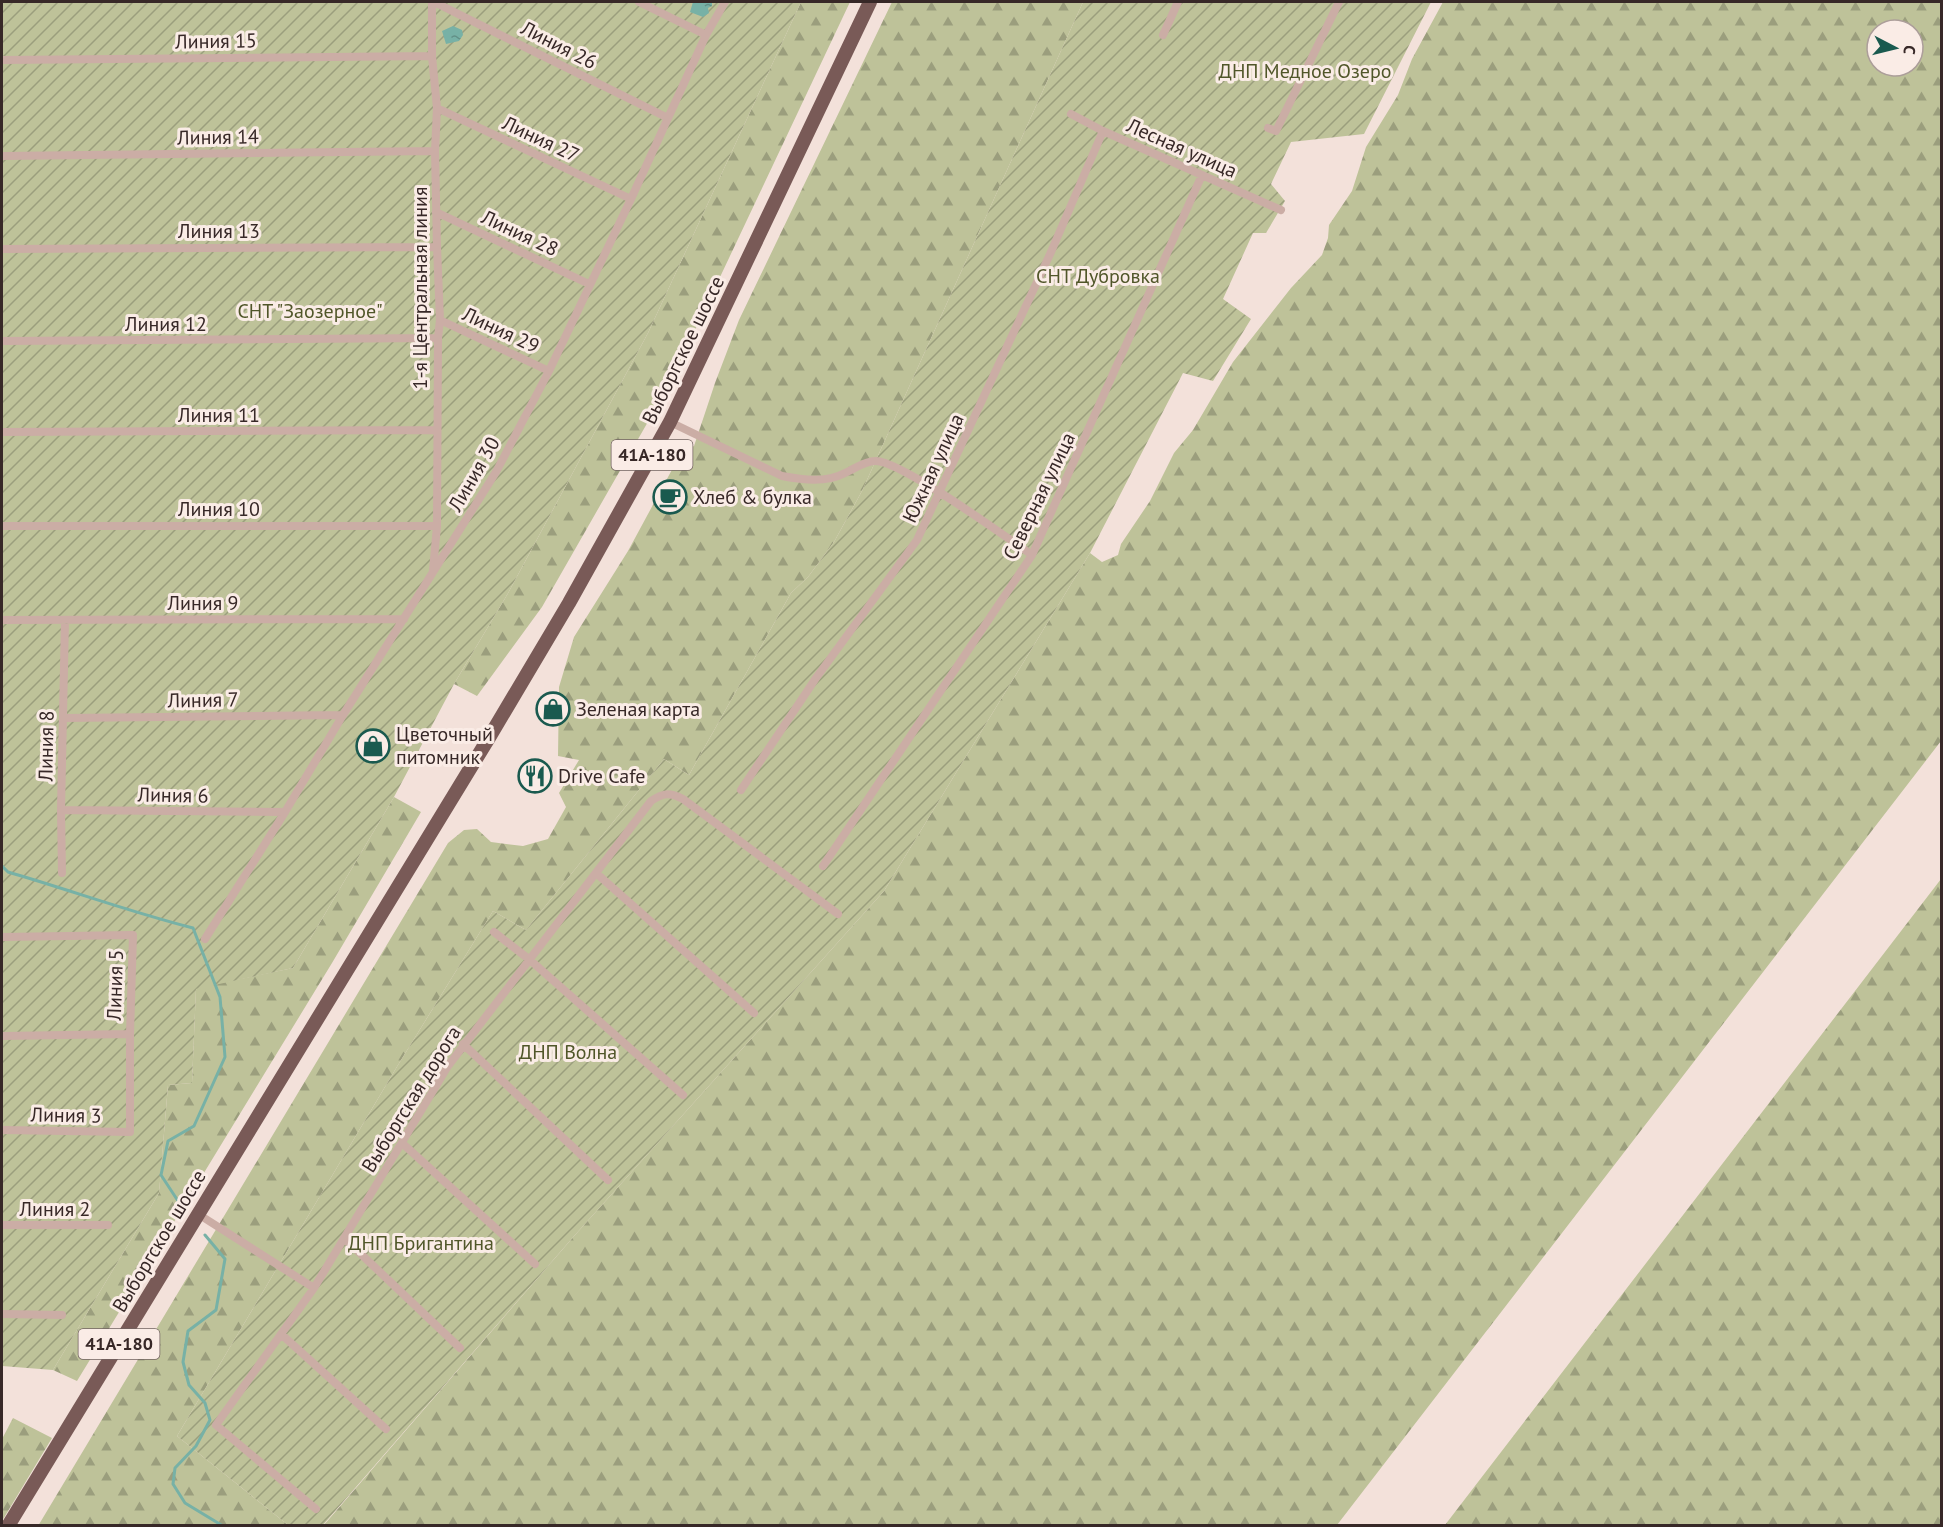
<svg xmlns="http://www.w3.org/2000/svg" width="1943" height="1527" font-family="'PT Sans',sans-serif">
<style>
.forest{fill:url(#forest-firs);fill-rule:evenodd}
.garden{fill:url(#garden-furrows)}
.water{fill:url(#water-ripples)}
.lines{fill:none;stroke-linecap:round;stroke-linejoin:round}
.stream{stroke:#77b1a6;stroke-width:3}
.street{stroke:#cbada5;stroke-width:8}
.primary{stroke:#795a57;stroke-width:14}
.labels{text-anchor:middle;stroke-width:6;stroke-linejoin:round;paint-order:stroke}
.shield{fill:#faece6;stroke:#726360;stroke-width:1.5}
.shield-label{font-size:18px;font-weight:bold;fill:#372827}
.street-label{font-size:20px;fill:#372827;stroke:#faece6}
.park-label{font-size:20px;fill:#505629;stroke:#faece6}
.poi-label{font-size:20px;fill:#372827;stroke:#faece6;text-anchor:start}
</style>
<defs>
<pattern id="forest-firs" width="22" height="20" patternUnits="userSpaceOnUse" patternTransform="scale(1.5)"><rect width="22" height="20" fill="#bec299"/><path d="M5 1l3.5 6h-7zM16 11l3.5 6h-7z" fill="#9b9e7d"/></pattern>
<pattern id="garden-furrows" width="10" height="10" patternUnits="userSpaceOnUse" patternTransform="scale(1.5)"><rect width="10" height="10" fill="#bec299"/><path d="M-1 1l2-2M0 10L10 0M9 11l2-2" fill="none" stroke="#9b9e7d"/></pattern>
<pattern id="water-ripples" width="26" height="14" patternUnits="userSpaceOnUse" patternTransform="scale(1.5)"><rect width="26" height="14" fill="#77b1a6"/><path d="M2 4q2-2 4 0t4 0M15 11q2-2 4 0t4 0" fill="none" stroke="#629087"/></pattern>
</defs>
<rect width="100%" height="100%" fill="#f3e1da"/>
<!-- forest -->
<path class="forest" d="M801,2H850L669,385L542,607L477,696L454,684L507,595L648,333Z
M892,2H1083L862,491L834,542L808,577L791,593L689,775L664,759L526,930L493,911L398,1065L177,1436L288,1525L38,1526L448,843L464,830L477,829L491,842L523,846L548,839L566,807L559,793L579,760L558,756L559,687L574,637L628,551L681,453L694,446L715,383L739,320Z
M1443,2H1941V741L1337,1525L323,1526L575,1235L884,891L1090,553L1102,562L1118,555L1121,544L1150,501L1174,453L1193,430L1233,362L1291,288L1322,255L1328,238L1329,225L1352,191L1366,147L1398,95L1412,59ZM1877,30H1913V66H1877Z
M394,797L421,812L332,963L77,1381L53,1370L159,1193L168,1085L192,1083L196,988L293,968Z
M1941,879V1525H1445Z
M13,1418L52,1438L2,1521V1439Z"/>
<!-- garden -->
<path class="garden" d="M2,2H801L648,333L507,595L454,684L394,797L293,968L196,989L192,1083L168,1085L159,1193L53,1370L2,1366Z
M1083,2H1431L1364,134L1291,142L1271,184L1285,201L1266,233H1253L1223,299L1251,319L1213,381L1183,373L1090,553L884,891L575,1235L323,1525H288L177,1436L398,1065L493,911L526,930L664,759L689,775L791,593L808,577L834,542L862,491Z"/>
<!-- water -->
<path class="water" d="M693,2L712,3V6L708,8L709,13L703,17L690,12Z
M453,26L462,30L463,35L459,41L446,44L442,31Z"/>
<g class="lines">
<!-- stream -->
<path class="stream" d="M2,866L8,872C70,890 130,912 193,928L220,997L225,1057L194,1126L168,1141L161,1175L180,1204
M205,1235L225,1259L216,1310L188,1331L183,1362L189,1385L205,1403L210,1420L196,1446L175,1468L173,1484L185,1503L223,1526"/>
<!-- street -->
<path class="street" d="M432,2V56L437,108L435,151L437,247L440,320L438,338L437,526L433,570
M434,2L668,118
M639,2L706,35
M1163,35L1178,2
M2,60L432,56
M437,108L631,199
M1071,114L1103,131L1281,210
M1268,128L1276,131L1339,2
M2,156L435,151
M436,212L589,284
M2,249L437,247
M440,320L549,371
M2,341L438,338
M670,422L782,476C803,480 826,483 845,473C855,469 864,461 875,461C900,460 1006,537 1032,555
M2,432L437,430
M2,526H437
M2,620L404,619
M64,718L343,715
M741,790L816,678L917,540L1051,252L1103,131
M61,810L285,812
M823,866L1032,555L1202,175
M62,873L61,810L65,620
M596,873L754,1013
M494,932L530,960L683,1095
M2,937L133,935L130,1034V1132L2,1130
M205,939L285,812L343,715L496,472L549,371L631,199L706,35L725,2
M2,1036L130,1034
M463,1044L608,1180
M402,1143L535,1264
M198,1214L314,1288
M2,1225H108
M344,1238L460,1348
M2,1314L62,1315
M281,1334L386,1429
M316,1509L216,1425L314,1288L448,1066L651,801C663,793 669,792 683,799L838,914"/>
<!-- primary -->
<path class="primary" d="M8,1526L490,736L569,603L670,422L870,2"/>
</g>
<!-- icons -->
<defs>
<symbol id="cafe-ring" viewBox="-11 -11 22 22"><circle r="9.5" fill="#faece6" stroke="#1a5a4f" stroke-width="1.5"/><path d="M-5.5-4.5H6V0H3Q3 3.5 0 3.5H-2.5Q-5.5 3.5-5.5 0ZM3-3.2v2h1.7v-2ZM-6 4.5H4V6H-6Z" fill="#1a5a4f"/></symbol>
<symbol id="shop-ring" viewBox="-11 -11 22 22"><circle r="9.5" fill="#faece6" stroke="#1a5a4f" stroke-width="1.5"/><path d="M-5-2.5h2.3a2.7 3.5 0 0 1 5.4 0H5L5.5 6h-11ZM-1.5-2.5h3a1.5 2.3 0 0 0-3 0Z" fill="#1a5a4f"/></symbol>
<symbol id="restaurant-ring" viewBox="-11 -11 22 22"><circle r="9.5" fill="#faece6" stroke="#1a5a4f" stroke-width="1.5"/><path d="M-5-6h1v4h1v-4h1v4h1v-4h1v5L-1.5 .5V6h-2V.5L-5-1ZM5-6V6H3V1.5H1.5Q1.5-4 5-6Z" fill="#1a5a4f"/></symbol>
</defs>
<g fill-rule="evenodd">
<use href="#cafe-ring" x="651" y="478" width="38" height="38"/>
<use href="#shop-ring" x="534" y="690" width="38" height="38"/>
<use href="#shop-ring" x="354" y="727" width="38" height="38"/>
<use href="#restaurant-ring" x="516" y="757" width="38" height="38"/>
</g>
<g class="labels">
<!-- shield labels -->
<g class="shield">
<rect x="611.5" y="440" width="81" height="30" rx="4.5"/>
<rect x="78.5" y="1329" width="81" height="30" rx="4.5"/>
</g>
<g class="shield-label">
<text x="652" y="461">41А-180</text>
<text x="119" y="1350">41А-180</text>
</g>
<!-- street labels -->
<g class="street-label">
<text transform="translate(216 41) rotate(-1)" y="7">Линия 15</text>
<text transform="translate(559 45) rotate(27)" y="7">Линия 26</text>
<text transform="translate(218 137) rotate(-1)" y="7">Линия 14</text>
<text transform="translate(541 139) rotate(25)" y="7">Линия 27</text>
<text transform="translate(1182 148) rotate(24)" y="7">Лесная улица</text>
<text x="219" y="238">Линия 13</text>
<text transform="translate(520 233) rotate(25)" y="7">Линия 28</text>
<text transform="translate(420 288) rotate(-90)" y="7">1-я Центральная линия</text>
<text x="166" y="331">Линия 12</text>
<text transform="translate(501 330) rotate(25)" y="7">Линия 29</text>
<text transform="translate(683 350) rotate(-64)" y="7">Выборгское шоссе</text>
<text x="219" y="422">Линия 11</text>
<text transform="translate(933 468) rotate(-65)" y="7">Южная улица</text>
<text transform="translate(474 474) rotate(-60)" y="7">Линия 30</text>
<text transform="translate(1039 496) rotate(-64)" y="7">Северная улица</text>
<text x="219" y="516">Линия 10</text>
<text x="203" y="610">Линия 9</text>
<text transform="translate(203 700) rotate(-1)" y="7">Линия 7</text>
<text transform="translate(46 746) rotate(-89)" y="7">Линия 8</text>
<text transform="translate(173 795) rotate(1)" y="7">Линия 6</text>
<text transform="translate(115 985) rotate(-88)" y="7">Линия 5</text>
<text transform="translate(411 1099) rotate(-58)" y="7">Выборгская дорога</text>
<text transform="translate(66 1115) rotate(1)" y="7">Линия 3</text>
<text x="55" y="1216">Линия 2</text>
<text transform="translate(159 1241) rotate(-59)" y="7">Выборгское шоссе</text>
</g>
<!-- park labels -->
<g class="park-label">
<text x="1305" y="78">ДНП Медное Озеро</text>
<text x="1098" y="283">СНТ Дубровка</text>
<text x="310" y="318">СНТ "Заозерное"</text>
<text x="568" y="1059">ДНП Волна</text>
<text x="421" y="1250">ДНП Бригантина</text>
</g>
<!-- poi labels -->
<g class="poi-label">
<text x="693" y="504">Хлеб &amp; булка</text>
<text x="576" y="716">Зеленая карта</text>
<text x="396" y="741">Цветочный<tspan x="396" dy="23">питомник</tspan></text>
<text x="558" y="783">Drive Cafe</text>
</g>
</g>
<!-- border -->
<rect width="1943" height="1527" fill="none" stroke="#372827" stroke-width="6"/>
<!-- north arrow -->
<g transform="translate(1895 48) rotate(97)"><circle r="28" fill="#faece6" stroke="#ac9e9a" stroke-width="1.5"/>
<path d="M0-4.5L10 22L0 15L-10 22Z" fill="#1a5a4f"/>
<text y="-9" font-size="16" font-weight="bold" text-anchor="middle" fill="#372827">С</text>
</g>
</svg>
